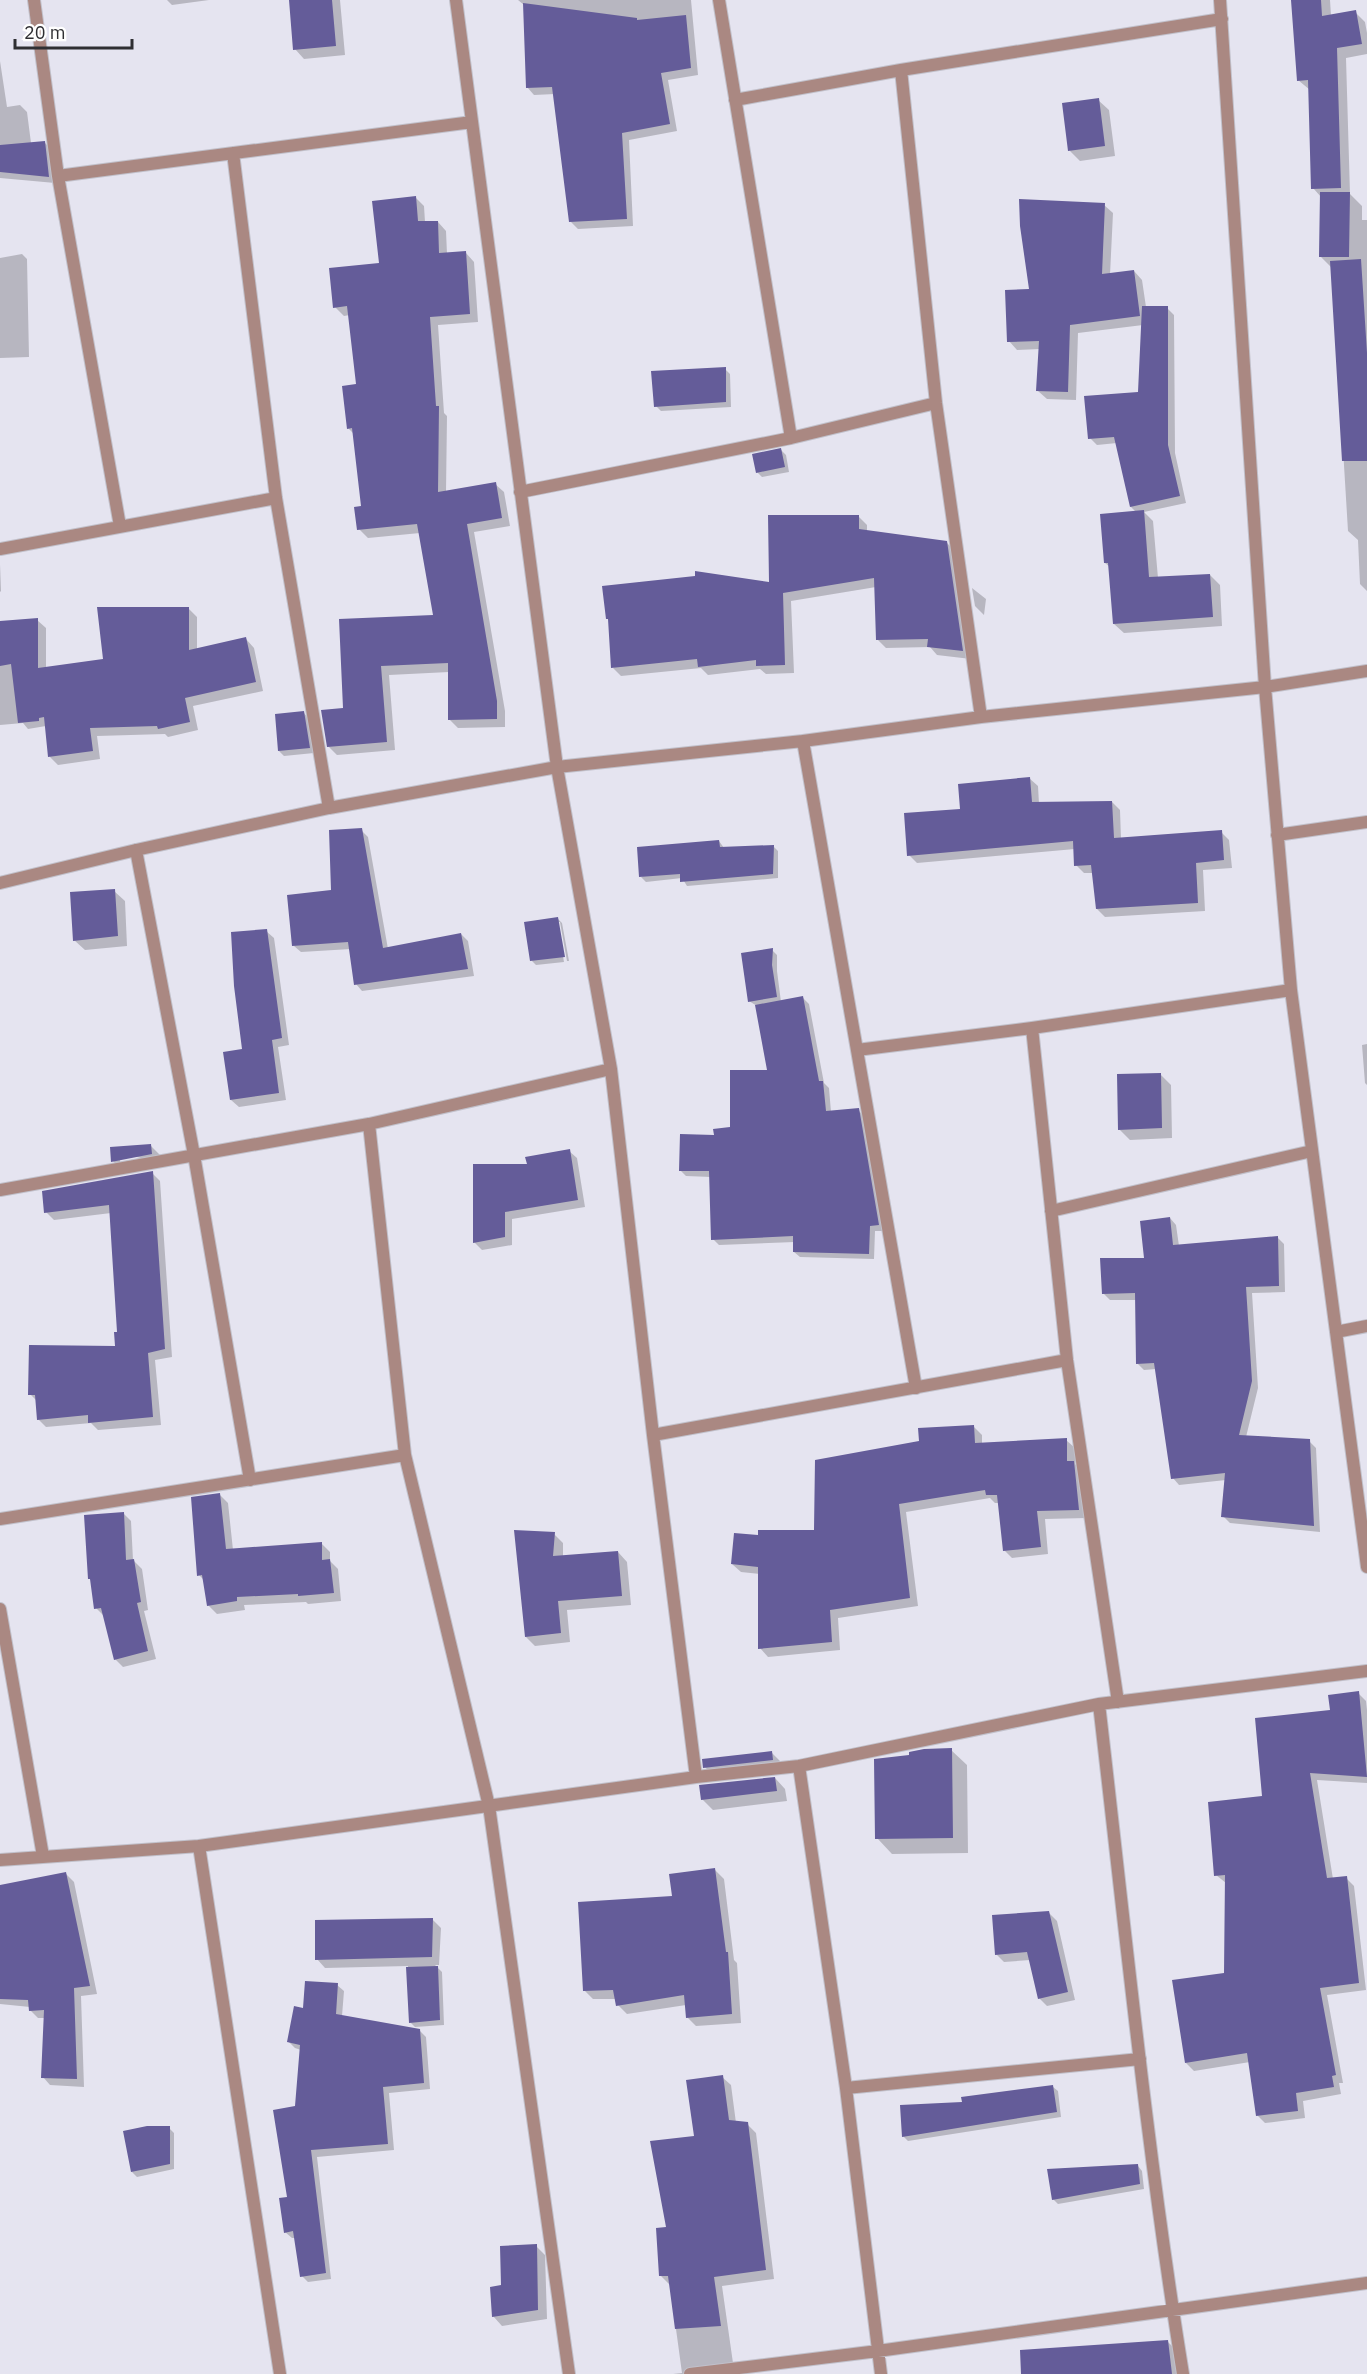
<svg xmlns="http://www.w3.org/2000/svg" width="1367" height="2374" font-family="'IBM Plex Sans',sans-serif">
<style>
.shadow{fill:#0003;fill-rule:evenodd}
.building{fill:#645c99}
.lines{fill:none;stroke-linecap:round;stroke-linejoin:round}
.minor-casing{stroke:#c1c0ca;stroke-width:14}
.minor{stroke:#aa8882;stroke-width:12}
</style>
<rect width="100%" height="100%" fill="#e5e4f0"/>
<!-- shadow -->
<path class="shadow" d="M167,0H209L172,5Z
M291,0H340L345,55L304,59L295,49Z
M518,0H691L698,75L668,80L677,131L629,140L633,226L578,229L571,222L555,94L534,95L527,87L524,5Z
M1293,0H1330L1331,16L1355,12L1365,22L1367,33V54L1346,58L1350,194L1362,206V220H1367V591L1360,584L1358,540L1348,531L1332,268L1321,257L1322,198L1313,188L1310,90L1298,80Z
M0,61L7,107L20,105L27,112L31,143L44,142L51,149L55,183L0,178Z
M1098,100L1109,110L1115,156L1080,161L1070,151Z
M415,197L424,206L425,222H438L446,231L447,254L466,253L474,262L478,322L438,325L444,413L447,416L446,492L495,484L504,492L510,526L474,532L505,711V727L458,728L449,719V672L389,675L395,750L337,755L328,746L344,709L340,621L435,616L420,533L368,538L359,529L362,507L354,434L348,428L358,386L350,315L344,316L335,307L381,264Z
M1104,205L1113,213L1110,275L1134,271L1142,280L1146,307L1167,308L1174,315L1175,453L1186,503L1144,512L1153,521L1158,578L1210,575L1220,585L1222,626L1124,633L1114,624L1110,567L1105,563L1136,512L1131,507L1117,443L1097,445L1090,438L1140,393L1143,325L1078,333L1076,400L1047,399L1038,391L1040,349L1017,350L1009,341L1030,290Z
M22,254L27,259L29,357L0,358V258Z
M725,369L730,374L731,407L661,411L656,406Z
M781,450L786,455L789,472L762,477L757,472Z
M859,517L867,525V532L947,543L956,552L971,659L937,655L930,647L886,648L877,639L876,587L791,601L794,673L766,674L760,669L708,675L701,668L621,676L613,668L771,583Z
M0,564L1,591L0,592Z
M972,588L986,599L984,615L975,606Z
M188,608L197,617V650L246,639L254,648L263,691L193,706L198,730L168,737L165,734L97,736L100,759L58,765L50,757L46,726L28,729L23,723L0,725V623L37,620L46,628V669L105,661Z
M304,713L308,718L314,753L284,756L279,751Z
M1029,778L1038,786L1039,804L1112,802L1120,810L1121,839L1221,832L1229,840L1232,868L1203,870L1205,911L1105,917L1097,909L1093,873H1084L1076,865L1075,849L917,863L909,855L962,811Z
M361,830L368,837L388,949L461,934L468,941L474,976L362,991L356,984L351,949L301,952L294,946L333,891Z
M719,841L724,848L773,846L778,851V878L687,886L682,878L646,882L641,877Z
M114,891L125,901L127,946L85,950L74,940Z
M557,918L562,923L569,961H567L560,922H557L564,962L536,965L532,961Z
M266,931L274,938L289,1045L278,1047L286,1100L239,1107L231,1100L244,1050Z
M772,950L777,955V971L781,1002L803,998L809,1004L824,1083L829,1088L831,1112L858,1110L864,1116L884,1231H875L874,1259L800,1257L794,1252L795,1242L719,1245L713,1239L711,1177L686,1176L680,1170L716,1137L731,1129L768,1071L757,1006L749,1001Z
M1367,1044V1085L1365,1083L1362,1045Z
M1160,1074L1171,1085L1172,1138L1130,1140L1119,1129Z
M151,1146L161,1156L123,1171L113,1161ZM133,1156L141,1158L120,1162V1159Z
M569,1151L577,1158L585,1207L512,1219V1245L482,1250L474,1242L528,1165Z
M152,1173L160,1181L172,1357L155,1360L161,1425L98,1430L91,1423L46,1427L38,1419L37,1401L30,1394L117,1347L119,1333L111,1213L54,1220L46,1212Z
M1170,1218L1176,1225L1179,1246L1277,1237L1284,1244L1285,1292L1252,1293L1258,1388L1246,1437L1309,1441L1316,1448L1320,1532L1230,1523L1223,1516L1226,1480L1179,1485L1173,1478L1156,1369L1144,1370L1137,1363V1300H1110L1103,1293L1146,1259Z
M974,1427L982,1435V1444L1066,1440L1075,1448V1464L1081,1470L1087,1518L1045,1519L1048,1554L1012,1558L1004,1550L999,1503H995L990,1498L906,1512L918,1606L838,1618L840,1650L768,1657L760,1648V1574L741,1572L732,1564L760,1537L815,1531L921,1442Z
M219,1494L228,1503L233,1550L321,1543L330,1552V1561L338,1569L341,1601L308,1604L306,1602L244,1605L245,1610L217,1614L208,1605L205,1581L199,1575Z
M123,1513L131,1521L133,1560L142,1569L148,1610L144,1611L156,1659L123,1667L115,1659L104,1616L96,1608L92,1581L89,1578Z
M554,1534L563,1543V1557L618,1552L627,1562L631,1605L567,1610L570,1642L535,1646L526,1637Z
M1358,1693L1366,1701L1367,1710V1783L1317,1780L1333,1879L1346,1878L1354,1886L1366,1990L1327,1995L1343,2083H1339L1341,2094L1303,2101L1305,2118L1265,2123L1257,2115L1250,2062L1194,2071L1186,2063L1225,1975L1226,1883L1216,1875L1263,1797L1332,1711Z
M951,1750L967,1765L968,1853L892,1854L877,1838Z
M772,1753L782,1763L715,1778L705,1767Z
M775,1778L785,1789L787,1801L713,1810L702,1799Z
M715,1870L724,1879L734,1960L737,1963L741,2023L696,2026L687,2017L686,2005L627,2014L618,2005L617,1999H593L584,1990L674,1897Z
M66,1874L74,1882L97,1994L81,1996L84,2087L50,2085L43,2077L45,2018H38L30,2010V2007L0,2004V1926Z
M1049,1913L1057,1921L1075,2000L1047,2006L1039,1998L1030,1960L1004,1962L996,1954Z
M432,1919L441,1928L439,1965H435L442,1972L444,2025L415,2027L410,2022L408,1966L325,1968L317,1959Z
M337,1985L344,1991L342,2016L419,2030L426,2037L430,2089L389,2093L394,2150L317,2157L331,2279L308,2282L302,2276L295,2238H292L285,2232L301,2050L295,2048L289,2042L305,2010Z
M722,2077L731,2085L736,2123L747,2124L756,2133L774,2279L722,2286L734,2370L700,2374H673L682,2373L670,2285L661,2276L668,2229L696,2138Z
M1053,2087L1058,2091L1061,2117L908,2141L903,2136L964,2103Z
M169,2128L174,2133V2169L137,2177L132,2172Z
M1138,2166L1142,2171L1144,2189L1058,2204L1053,2199Z
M536,2246L545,2255L547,2319L502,2326L493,2316L503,2287Z
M1167,2341L1176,2350L1179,2374H1061Z"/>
<!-- building -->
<path class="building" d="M289,0H332L336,46L293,50Z
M1291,0H1321L1322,16L1356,10L1362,44L1337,48L1341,188L1311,189L1308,80L1297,81Z
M523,3L637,18V20L686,15L691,68L661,73L670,124L622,133L627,219L569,222L552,87L526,88Z
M1099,98L1105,146L1068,151L1062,103Z
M45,141L49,177L0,172V145Z
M1320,192H1350L1349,257H1319Z
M416,196L418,221H438L439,253L466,251L470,314L430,317L436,406H439L438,492L496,482L502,518L467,524L497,701V719L448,720V663L381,666L387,742L327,747L321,710L343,708L339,619L433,615L417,524L357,530L354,507L361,506L352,428L347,429L342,386L356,384L347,306L333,308L329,268L379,263L372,201Z
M1019,199L1105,203L1102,274L1134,270L1140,316L1070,325L1068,392L1036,391L1039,341L1007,342L1005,290L1029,289L1020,226Z
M1361,259L1367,353V461H1342L1330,261Z
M1142,306H1168V445L1180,496L1130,507L1114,437L1088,439L1084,396L1138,392Z
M726,367V402L654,407L651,371Z
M781,448L785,467L756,473L752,454Z
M1144,510L1149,577L1210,574L1213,617L1113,624L1108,563H1104L1100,514Z
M768,515H859V529L947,541L963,651L927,647L928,639L876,640L874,578L783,593L785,665L756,666V660L698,667L697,659L611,668L608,619H606L602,586L695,576V571L769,582Z
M97,607H189V650L246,637L256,682L185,698L190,722L158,729L157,726L90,728L93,751L48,757L44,717L39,718V721L18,723L11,664L0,666V621L38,618V668L103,659Z
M304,711L310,748L278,751L275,714Z
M1030,777L1032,802L1112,801L1114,838L1222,830L1224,860L1196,863L1198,903L1096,909L1091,865L1074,866L1073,841L907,856L904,813L960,809L958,784Z
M362,828L383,948L461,933L468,969L354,985L348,942L292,946L287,895L331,890L329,830Z
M719,840L720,847L774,845L773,874L680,882V874L639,877L637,847Z
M115,889L118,936L73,941L70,892Z
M558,917L565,957L530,961L524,922Z
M267,929L282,1038L272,1040L279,1093L230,1100L223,1052L242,1049L234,986L231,932Z
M773,948L772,965L777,997L748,1002L741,953Z
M803,996L819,1081H823L826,1111L859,1108L879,1225L870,1226L869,1254L793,1252V1236L711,1240L709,1171H679L680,1134L714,1135L713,1129L730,1127V1070H767L755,1005Z
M1161,1073L1162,1128L1118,1130L1117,1074Z
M151,1144L152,1154L111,1162L110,1147Z
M570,1149L578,1200L505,1212V1237L473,1243V1164H527L525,1157Z
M153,1171L165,1349L148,1353L153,1417L88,1423V1415L37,1420L35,1395H28L29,1345L115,1346L114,1332H117L109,1205L44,1213L42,1191Z
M1170,1217L1173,1245L1278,1236L1279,1286L1246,1287L1252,1381L1239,1435L1310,1439L1314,1526L1221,1517L1225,1473L1171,1479L1154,1363L1136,1364L1135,1293L1102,1294L1100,1258H1144L1140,1221Z
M974,1425L975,1443L1067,1438V1461H1074L1079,1510L1037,1511L1041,1547L1003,1551L997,1495H986L985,1490L899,1504L910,1598L830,1610L832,1642L758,1649V1567L731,1564L734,1533L758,1535V1530H814L815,1460L919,1441L918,1428Z
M220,1493L226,1549L322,1542V1560L330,1559L334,1593L298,1596V1594L237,1597V1601L207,1606L202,1575L197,1576L191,1497Z
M124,1512L126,1560L134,1559L141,1602L137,1603L148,1651L114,1660L101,1608L94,1609L90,1579H88L84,1515Z
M514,1530L555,1532L553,1556L618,1551L622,1596L558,1601L561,1633L525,1637Z
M1359,1691L1367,1777L1310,1773L1327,1878L1347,1876L1359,1983L1320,1988L1336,2075L1332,2076L1334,2087L1296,2093L1298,2111L1256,2116L1247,2053L1185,2063L1172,1980L1224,1973L1225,1875L1214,1876L1208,1802L1262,1796L1255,1718L1330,1710L1328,1695Z
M952,1748L953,1838L875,1839L874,1759L909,1755V1752L924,1749Z
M772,1751L773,1760L703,1768L702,1759Z
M775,1777L777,1791L701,1800L699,1785Z
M715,1868L726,1952H728L732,2014L686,2018L684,1995L616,2006L613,1990L583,1991L578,1902L672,1896L669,1874Z
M66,1872L90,1986L74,1988L77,2079L41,2078L44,2010L29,2011L28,2000L0,1999V1885Z
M1049,1911L1068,1992L1038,1999L1027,1952L995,1955L992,1915Z
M433,1918L432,1957L315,1960V1920Z
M438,1966L440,2020L409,2023L406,1967Z
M305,1981L338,1983L336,2014L420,2029L424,2083L383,2087L388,2144L311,2150L326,2273L300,2277L293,2231L284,2233L279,2198L287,2197L273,2110L295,2106L300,2045L287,2042L294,2006L303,2008Z
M723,2075L729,2120L748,2122L766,2270L714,2277L721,2326L675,2329L668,2276H659L656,2228L666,2227L650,2141L694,2136L686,2080Z
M1053,2085L1057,2112L902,2137L900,2105L962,2102L961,2097Z
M147,2126H170V2164L131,2172L123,2131Z
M1138,2164L1140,2184L1052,2200L1047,2169Z
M537,2244L538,2310L492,2317L490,2287L501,2285L500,2246Z
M1168,2340L1172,2374H1021L1020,2350Z"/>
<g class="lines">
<defs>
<path id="minor" d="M34,0L58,176L120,526
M456,0L557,767L611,1069L653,1435L696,1777
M719,0L791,438
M1220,0L1265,687L1291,990L1367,1567
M901,70L936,403L981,717
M735,100L901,70L1222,19
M233,153L276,498L329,808
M58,176L472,122
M520,492L791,438L936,403
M0,549L276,498
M803,741L916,1388
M1277,835L1367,822
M136,850L194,1155L250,1480
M0,883L136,850L329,808L557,767L803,741L981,717L1265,687L1367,671
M1032,1028L1067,1360L1118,1702
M857,1050L1032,1028L1291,990
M369,1124L405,1455L489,1806L569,2374
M0,1190L369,1124L611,1069
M1051,1211L1312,1151
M1336,1332L1367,1326
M653,1435L1067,1360
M0,1519L405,1455
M0,1609L43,1856
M1099,1704C1125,1927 1147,2152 1183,2374
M799,1766L846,2088L881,2374
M199,1846L280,2374
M0,1860L199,1846L696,1777L799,1766L1099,1704L1367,1671
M846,2088L1140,2059
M690,2374L878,2351L1367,2283"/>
</defs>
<!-- minor casing -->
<use href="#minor" class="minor-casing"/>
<!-- minor -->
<use href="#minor" class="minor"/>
</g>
<!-- scale -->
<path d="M15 39v9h117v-9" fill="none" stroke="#2f2f33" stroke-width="3"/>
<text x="24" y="39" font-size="18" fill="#2f2f33" stroke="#ffffff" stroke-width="4.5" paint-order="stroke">20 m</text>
</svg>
